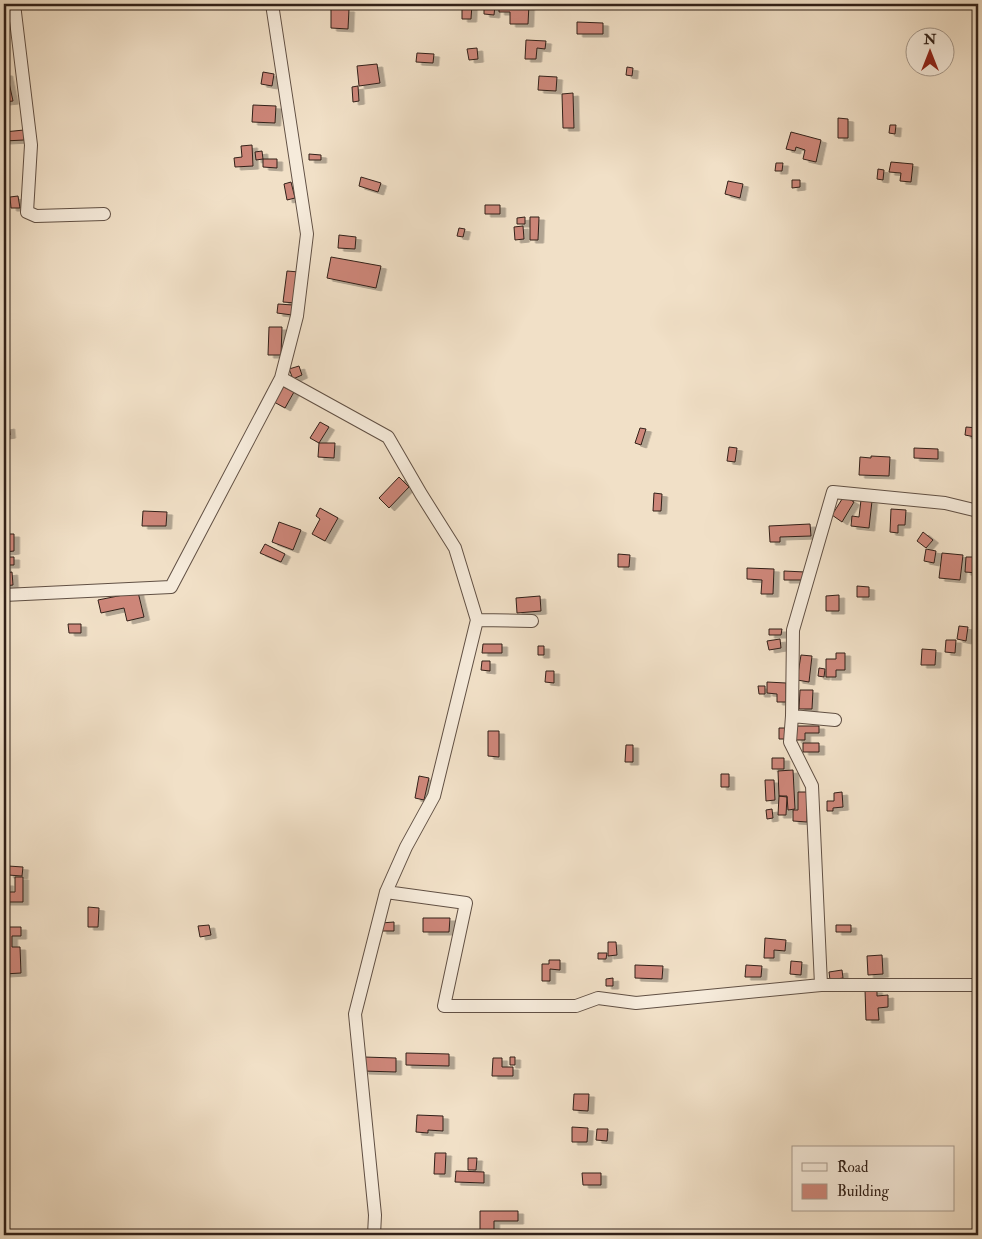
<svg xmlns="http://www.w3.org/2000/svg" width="982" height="1239" font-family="'IM FELL Double Pica',serif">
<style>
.building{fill:#cd8679;stroke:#312018;filter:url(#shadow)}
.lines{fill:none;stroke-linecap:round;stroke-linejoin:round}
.minor-casing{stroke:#615044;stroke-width:14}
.minor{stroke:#f6ebdb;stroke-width:12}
</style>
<defs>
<filter id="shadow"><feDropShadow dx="5.5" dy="3" stdDeviation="0" flood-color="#0004"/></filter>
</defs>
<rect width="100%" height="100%" fill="#f1e0c7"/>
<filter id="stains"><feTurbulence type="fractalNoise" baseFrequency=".004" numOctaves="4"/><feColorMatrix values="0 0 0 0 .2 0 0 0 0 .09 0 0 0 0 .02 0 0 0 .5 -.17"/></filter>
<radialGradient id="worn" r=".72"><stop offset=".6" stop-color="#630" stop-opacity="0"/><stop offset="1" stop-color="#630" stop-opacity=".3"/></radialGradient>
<!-- building -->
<path class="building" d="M462,4H472L471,19H462Z
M499,4H529L528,24H510V12H499Z
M484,5L495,6L494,15L484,14Z
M331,9H349L348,29L331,28Z
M577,22L603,23V34H577Z
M526,40L546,41L545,49L537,48L536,59H525Z
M477,48L478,59L469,60L467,49Z
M417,53L434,54L433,63L416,62Z
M377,64L380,83L359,86L357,66Z
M627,67L633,68L632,76L626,75Z
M263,72L274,74L272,86L261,84Z
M4,73H7L13,101L4,102Z
M539,76L557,77L556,91L538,90Z
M358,86L359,101L353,102L352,87Z
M573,93L574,128H563L562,94Z
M253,105L276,106L275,123L252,122Z
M838,118L848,119V138H838Z
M890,125H896L895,134L889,133Z
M24,130V140L4,141V132Z
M791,132L821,140L816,162L803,159L805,150L796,147L795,151L786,149Z
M252,145L253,166L235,167L234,158L242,157L241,146Z
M262,151L263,159L256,160L255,152Z
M309,154L321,155V160H309Z
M263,159H277V168L263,167Z
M891,162L913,164L911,182L900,181L901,173L889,172Z
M776,163H783L782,171H775Z
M878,169L884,170L883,180L877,179Z
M361,177L381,183L378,192L359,186Z
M792,180H800V187L792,188Z
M728,181L743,184L740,198L725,194Z
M291,182L295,198L287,200L284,184Z
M18,196L20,208H11L10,197Z
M485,205H500V214H485Z
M525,217V224H517V218Z
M530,217H539L538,240H530Z
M523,226L524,239L515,240L514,227Z
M459,228L465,229L463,237L457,236Z
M339,235L356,237L355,249L338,248Z
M331,257L381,266L376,288L327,278Z
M287,271L299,272L295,303L283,302Z
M278,304L293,305L292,315L277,313Z
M269,327H282L281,355H268Z
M299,366L302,375L293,379L289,369Z
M282,386L294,392L285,408L274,402Z
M320,422L329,427L319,443L310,438Z
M9,426L10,435L4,436V427Z
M966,427L978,428V446H974L975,437L965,435Z
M640,428L646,429L641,445L635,443Z
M319,443H335L334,458L318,457Z
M729,447L737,448L735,462L727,461Z
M914,448L938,449V459L914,458Z
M871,456L890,457L889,476L859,475L860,457L871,458Z
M399,477L409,487L389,508L379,498Z
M654,493L662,494L661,511H653Z
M844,496L854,502L842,522L832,515Z
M861,500L872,501L869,528L851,526L852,516L859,517Z
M320,508L338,518L325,541L312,534L320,519L316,516Z
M891,509L906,510L905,525H898V533L890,532Z
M143,511L167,512L166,526H142Z
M279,522L301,530L293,550L272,542Z
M810,524L811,536L780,537V542H770L769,526Z
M923,532L933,540L926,548L917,541Z
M4,534H14V551L5,552Z
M265,544L285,554L281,562L260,553Z
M926,549L936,551L934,563L924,561Z
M942,553L963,555L960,580L939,578Z
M618,554L630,555L629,567H618Z
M4,557H14V565H5V573L12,572L13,585L4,586Z
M966,557H978V573L965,572Z
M747,568L774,569L773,594H761L762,580L747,579Z
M784,571L805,572L804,580H784Z
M857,586L869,587V597H857Z
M138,592L144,617L127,621L124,608L101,613L98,600Z
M839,595V611H826V596Z
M540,596L541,611L517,613L516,598Z
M68,624H81V633H69Z
M959,626L968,627L966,641L957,639Z
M769,629H782L781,635H769Z
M780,639L781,648L769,650L767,641Z
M946,640H956L955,653L945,652Z
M483,644H502V653H482Z
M538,646H544V655H538Z
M922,649L936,650L935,665H921Z
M836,653H845V670H836V677H826V659H836Z
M801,655L812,656L809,682L797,680Z
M482,661H490V671L481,670Z
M819,668L825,669L824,677L818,676Z
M546,671H554V683L545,682Z
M767,682L786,683V702H777V694L767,693Z
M758,686H765V694H759Z
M800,690H813L812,709H799Z
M796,726H819V733H805V740H796Z
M779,728H786V739H779Z
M488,731H499V757L488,756Z
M803,743H819V752H803Z
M626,745H633V762H625Z
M772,758H784V769H772Z
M793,770L795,809L788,810L787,796H779L778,771Z
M721,774H729V787H721Z
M419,776L429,778L424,800L415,798Z
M765,780H774L775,800L766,801Z
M798,792H807V822L793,821V810H798Z
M842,792L843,807L833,808V811H827V801H834V793Z
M779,796L787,797L786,815H778Z
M772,809L773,818L767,819L766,810Z
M8,866L23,867L22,876L8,875Z
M15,877H23V902H4V883H8V892H15Z
M88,907L99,908L98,927H88Z
M423,918H450L449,932H423Z
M394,922V931H381V923Z
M209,925L211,935L200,937L198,926Z
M836,925H851V932H836Z
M4,927H21V936H12V947H20L21,973L4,974Z
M765,938L786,940L785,951L774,950V958H764Z
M608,942H616L617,955L608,956Z
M598,953H607L606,959H598Z
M882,955L883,974L868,975L867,956Z
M549,960H560V970L550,969V981H542V964H549Z
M791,961L802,962L801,975L790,974Z
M635,965L663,966L662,979L635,978Z
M746,965L762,966L761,977H745Z
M842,970L843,978L830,980L829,972Z
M613,978V986H606V979Z
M865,990H877V996L888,995V1007L878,1008L879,1020H866Z
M406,1053L449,1054V1066L406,1065Z
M364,1057L396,1058V1072L363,1071Z
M510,1057H515V1065H510Z
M493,1058H502V1067H513V1076H492Z
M574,1094H589L588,1111L573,1110Z
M417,1115L443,1116V1131L428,1130V1133L416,1132Z
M572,1127L588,1128L587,1142H572Z
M597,1129H608L607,1141L596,1140Z
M435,1153H446L445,1174H434Z
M468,1158H477L476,1170H468Z
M456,1171L484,1172V1183L455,1182Z
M582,1173H601V1185H583Z
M480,1211H518V1221H494V1233H480Z"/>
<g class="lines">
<defs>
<path id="minor" d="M14,4L31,145L27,212L36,216L104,214
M281,378L388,437L421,494L455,548L477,620L434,796L406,847L386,892L355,1014L375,1215L374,1235
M978,511L945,503L833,492L793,630L792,716L790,742L812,786L821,985H978
M4,595L171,587L281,378L297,316L307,234L272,4
M477,620L532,621
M792,716L835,720
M386,892L466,903L444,1006H576L598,998L636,1003L821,985"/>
</defs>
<!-- minor casing -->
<use href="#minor" class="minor-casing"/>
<!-- minor -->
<use href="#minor" class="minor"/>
</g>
<!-- margin -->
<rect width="982" height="1239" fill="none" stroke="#f1e0c7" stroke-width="20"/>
<rect x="5" y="5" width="972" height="1229" fill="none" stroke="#312018" stroke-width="2.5"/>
<rect x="10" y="10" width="962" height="1219" fill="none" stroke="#312018"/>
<!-- legend -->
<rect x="792" y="1146" width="162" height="65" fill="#f6ebdb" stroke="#a79a8d"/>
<rect x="802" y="1163" width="25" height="8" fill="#f6ebdb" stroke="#a79a8d"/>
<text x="837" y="1172" font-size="15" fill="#312018">Road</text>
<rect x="802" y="1184" width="25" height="15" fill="#cd8679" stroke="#a79a8d"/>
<text x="837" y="1196" font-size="15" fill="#312018">Building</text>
<!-- north arrow -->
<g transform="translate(930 52)"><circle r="24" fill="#f6ebdb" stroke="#a79a8d"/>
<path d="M0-4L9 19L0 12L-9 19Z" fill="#8f2418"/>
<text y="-8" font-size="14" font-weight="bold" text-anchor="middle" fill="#312018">N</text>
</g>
<rect width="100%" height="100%" filter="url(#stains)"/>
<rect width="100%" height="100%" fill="url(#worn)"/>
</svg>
